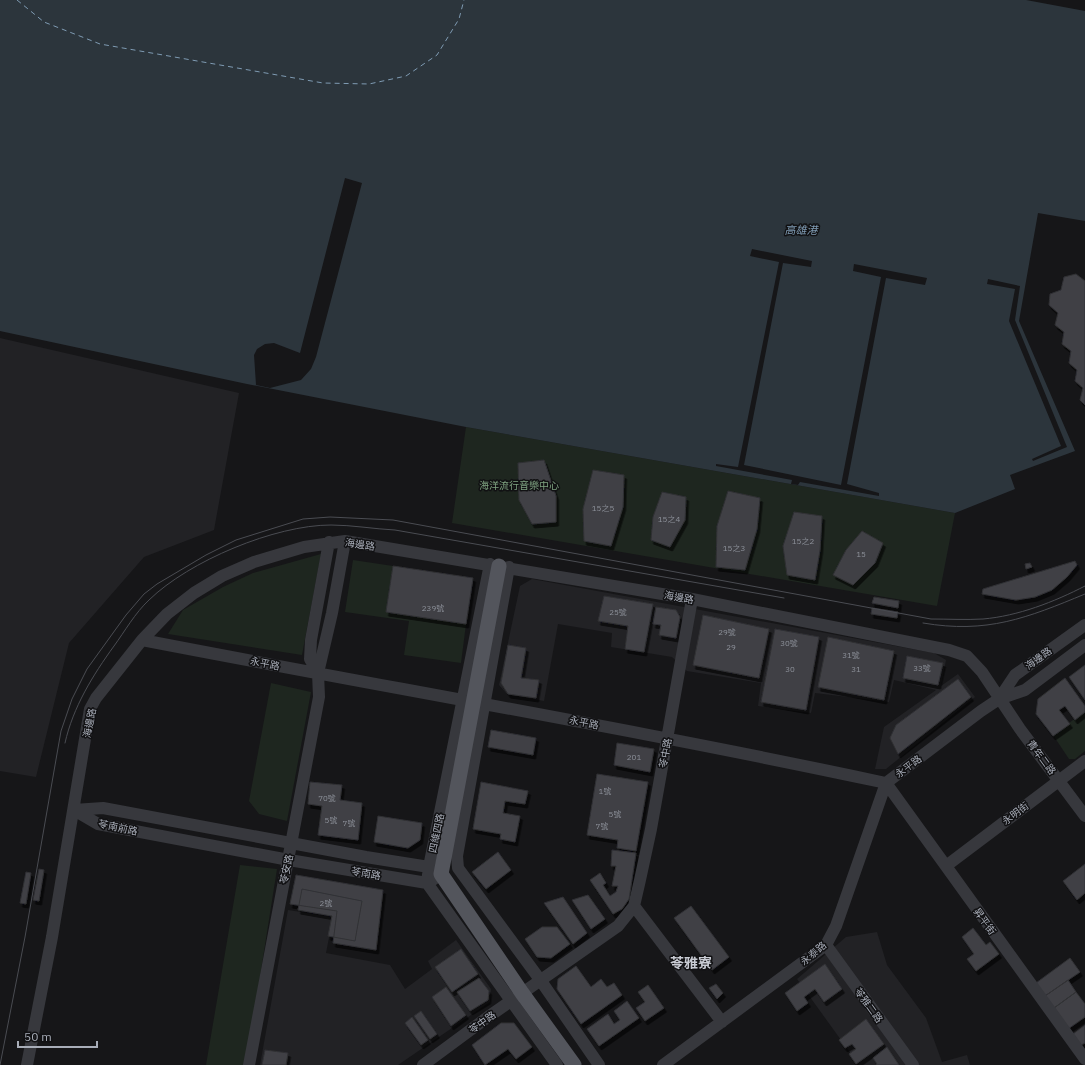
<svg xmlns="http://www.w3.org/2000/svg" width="1085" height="1065" font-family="'IBM Plex Sans','Noto Sans TC',sans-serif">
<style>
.built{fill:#222225}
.green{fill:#1e261f}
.water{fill:#2c353c}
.pier{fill:#161618}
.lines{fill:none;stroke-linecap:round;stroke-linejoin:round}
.ferry{stroke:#7f9bb3;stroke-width:1;stroke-dasharray:5 4;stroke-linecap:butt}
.building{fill:#404145;stroke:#303034;filter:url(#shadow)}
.minor{stroke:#37383d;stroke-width:12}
.major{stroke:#53555c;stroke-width:15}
.tram{stroke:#4a4c52;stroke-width:1}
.labels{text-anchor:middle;stroke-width:3;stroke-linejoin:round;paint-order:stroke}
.number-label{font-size:8px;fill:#8e929b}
.park-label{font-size:10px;fill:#7fa381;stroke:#111113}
.street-label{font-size:10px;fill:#a8adb8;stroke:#111113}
.water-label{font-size:11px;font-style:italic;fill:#7f9bb3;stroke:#111113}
.district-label{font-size:14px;font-weight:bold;fill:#c9ccd4;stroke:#111113}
</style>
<defs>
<filter id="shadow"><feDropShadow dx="2.5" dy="4" stdDeviation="0" flood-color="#0009"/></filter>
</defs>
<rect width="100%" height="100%" fill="#161618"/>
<!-- built -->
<path class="built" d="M0,338L239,393L214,530L144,557L69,643L36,777L0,771Z
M532,579L934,653L946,660L941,686L958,674L975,697L886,769H875L884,727L936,690L894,680L889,702L815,693L811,713L758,706L761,683L687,671L672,657L611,647L612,633L558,624L544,701L507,694L499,685L520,586Z
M288,910L333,917L326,953L390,965L405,989L432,969L428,961L456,940L491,989L490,1002L398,1065H260Z
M877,932L887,965L926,1018L942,1062L967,1055L970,1065H859L797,979L846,937Z"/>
<!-- green -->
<path class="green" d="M466,427L955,513L937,606L452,523Z
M321,554L302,655L168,634L183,610L223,587L253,573Z
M353,560L393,566L386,612L466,624L461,663L404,655L409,621L345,612Z
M271,683L311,692L287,821L259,814L249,801Z
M1085,711V751L1075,759H1069L1053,735Z
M240,865L277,869L246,1065H206Z"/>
<!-- water -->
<path class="water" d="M0,0H1026L1085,11V221L1038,213L1019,321L1075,451L1010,475L1015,489L955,513L466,427L247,384L0,331Z"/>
<!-- pier -->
<path class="pier" d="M345,178L362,183L316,357L311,369L301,380L270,388L256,385L254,355L257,349L265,344L274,343L300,353Z
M752,249L812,261L811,267L783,263L744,465L841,485L881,277L853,271L854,264L927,278L925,285L886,278L847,484L879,493V496L800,482L798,485L791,484L792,480L716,466V464L738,467L779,262L750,256Z
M988,279L1020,286L1015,320L1067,447L1033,461L1032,459L1061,446L1009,321L1015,289L987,284Z"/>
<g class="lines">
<!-- ferry -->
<path class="ferry" d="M17,0L44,22L100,44L323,83L369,84L406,76L437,55L459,19L464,0"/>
</g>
<!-- building -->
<path class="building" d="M1076,274L1085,281V405L1080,400L1083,388L1075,381L1077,370L1069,363L1071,351L1062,344L1064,332L1055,325L1058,313L1049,305L1050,294L1061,290L1064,277Z
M544,460L556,496V522L532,524L519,500L518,463Z
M593,470L624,475L623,507L611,546L584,541L583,509Z
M728,491L760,498L757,529L745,570L716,567L717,526Z
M662,492L686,497L685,520L670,547L651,540L653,517Z
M794,512L822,516L820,550L815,580L787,575L783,546Z
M862,531L883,543L875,563L853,585L833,575L846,550Z
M1075,561L1077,565L1067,577L1052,590L1035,597L1016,600L982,594L983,589Z
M1030,563L1032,567L1026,569L1025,564Z
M393,566L473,578L466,624L386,612Z
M604,596L653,604L644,652L625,649L628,626L598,621Z
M874,597L899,601L898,608L872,603Z
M656,607L676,610L680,617L676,638L659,635L661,625L653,624Z
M872,608L898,612L897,618L871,614Z
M703,615L769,629L759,678L693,665Z
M775,629L819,637L806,710L761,702Z
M828,637L894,651L884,700L818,687Z
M508,645L526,648L521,678L539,680L536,698L508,694L501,683Z
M907,656L943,663L938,685L903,678Z
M1085,665V700L1069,677Z
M1065,678L1085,706V712L1075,720L1065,706L1059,710L1070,724L1053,736L1036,714L1038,699Z
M958,679L971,697L898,754L890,738L896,725Z
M491,730L536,738L533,755L488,747Z
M617,743L654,749L650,772L614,765Z
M597,774L648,782L636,851L617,848L618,840L587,835Z
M310,782L342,785L340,800L362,803L358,840L318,835L322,806L308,804Z
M481,782L528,791L525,804L505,801L503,813L520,816L515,842L500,839L501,834L473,829Z
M378,816L422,823L420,840L408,848L374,842Z
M612,850L636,853L629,899L622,909L613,914L590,880L600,873L606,883L603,885L610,896L616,892L618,886H612L616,866H611Z
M498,852L511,870L486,889L472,872Z
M1085,864V893L1077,900L1063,881Z
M39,869L44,870L39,901L33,900Z
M26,872L31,873L26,904L20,903Z
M296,875L383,890L376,950L333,943L337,911L290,904Z
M302,889L362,901L355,941L328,936L332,916L298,910Z
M588,895L605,919L591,929L572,900Z
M563,897L587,933L573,944L544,903Z
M691,906L729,957L712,970L674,918Z
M542,927H557L570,944L551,958L537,957L525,939Z
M973,928L986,945L990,942L999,954L976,971L967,959L974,954L962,937Z
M461,949L478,974L452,992L435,967Z
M1070,958L1080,972L1045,996L1036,983Z
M825,964L842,989L824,1002L815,989L804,997L808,1003L797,1011L785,993Z
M576,966L591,987L601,979L607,987L614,983L622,995L581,1024L557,989L558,979Z
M479,978L489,991L488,1000L470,1011L457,992Z
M1068,980L1076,992L1054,1008L1045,996Z
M716,984L723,993L717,999L709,988Z
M648,985L664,1008L645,1021L636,1008L645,1002L638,992Z
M446,987L466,1015L451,1026L432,997Z
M1076,992L1085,1004V1017L1068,1029L1054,1008Z
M627,1001L639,1018L599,1046L587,1029L608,1014L614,1024L620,1020L614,1011Z
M421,1011L437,1034L430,1039L414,1016Z
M412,1017L428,1040L421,1045L405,1023Z
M866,1019L884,1044L856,1064L849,1054L856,1049L852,1044L845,1048L839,1040Z
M501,1023H514L532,1047L516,1059L508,1049L485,1065L472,1045Z
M1085,1025V1043L1081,1045L1073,1034Z
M887,1047L899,1065H876L877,1064L873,1058Z
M265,1050L288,1053L286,1065H262Z"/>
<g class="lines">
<!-- minor -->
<path class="minor" d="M490,564L429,867L427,883L557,1065
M509,567L457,856L458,868L541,981L599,1065
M142,640C390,688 639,730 886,783L981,711L999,699L1025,690L1085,645
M318,673L310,659L311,640L329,542
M999,699L1015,675L1085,625
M886,783L1085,1059
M74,810L98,824L289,860L427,883L434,879
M74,810L103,808L366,857L429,867L434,870
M946,866L1085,761
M634,906L722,1022
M826,945L913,1065
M27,1065L52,937L90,709L96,698L142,640L167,614L194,593L222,576L254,562L304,547L345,541L692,599L949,650L967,656L982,672L1020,729L1085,816
M249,1065L319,697L318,673L332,613L345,541
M423,1065L488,1017L618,926L634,906L640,880L651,829L692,599
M663,1065L826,945L836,926L886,783"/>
<!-- major -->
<path class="major" d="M499,566L441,874L522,993L574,1065"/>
<!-- tram -->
<path class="tram" d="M923,623C987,634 1027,618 1085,594
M65,743C73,707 93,675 114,646C125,631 135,613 149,600C189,561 275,525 331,525C352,525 374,529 395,530L784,598
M0,1065L25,937L61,731L72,699L87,669L126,615L144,594L157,584L206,555L236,540L303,519L330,517L393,520L931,619C948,619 966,620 983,619C1018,616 1054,602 1085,586"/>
</g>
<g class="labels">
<!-- number labels -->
<g class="number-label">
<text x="603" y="511">15之5</text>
<text x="669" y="522">15之4</text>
<text x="803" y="544">15之2</text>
<text x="734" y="551">15之3</text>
<text x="861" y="557">15</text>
<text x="433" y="611">239號</text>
<text x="618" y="615">25號</text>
<text x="727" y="635">29號</text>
<text x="789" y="646">30號</text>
<text x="731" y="650">29</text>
<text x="851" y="658">31號</text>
<text x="922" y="671">33號</text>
<text x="790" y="672">30</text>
<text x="856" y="672">31</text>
<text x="634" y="760">201</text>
<text x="605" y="794">1號</text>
<text x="327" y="801">70號</text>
<text x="615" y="817">5號</text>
<text x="331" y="823">5號</text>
<text x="349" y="826">7號</text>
<text x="602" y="829">7號</text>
<text x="326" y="906">2號</text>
</g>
<!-- park labels -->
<g class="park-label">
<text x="519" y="489">海洋流行音樂中心</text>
</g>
<!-- street labels -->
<g class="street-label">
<text transform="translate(360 544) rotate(8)" y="4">海邊路</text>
<text transform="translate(679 597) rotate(10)" y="4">海邊路</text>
<text transform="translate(1038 658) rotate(-36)" y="4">海邊路</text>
<text transform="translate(265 663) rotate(11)" y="4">永平路</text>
<text transform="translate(584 722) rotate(11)" y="4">永平路</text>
<text transform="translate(89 723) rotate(-79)" y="4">海邊路</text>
<text transform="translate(665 753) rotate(-80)" y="4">苓中路</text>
<text transform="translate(1042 757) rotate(53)" y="4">青年二路</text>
<text transform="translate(908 766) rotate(-37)" y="4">永平路</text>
<text transform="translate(1015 813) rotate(-37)" y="4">永明街</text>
<text transform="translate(118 827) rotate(12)" y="4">苓南前路</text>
<text transform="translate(436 833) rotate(-78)" y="4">四維四路</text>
<text transform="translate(286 869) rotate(-78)" y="4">苓安路</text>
<text transform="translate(366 873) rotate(10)" y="4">苓南路</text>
<text transform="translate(985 921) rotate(54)" y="4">昇平街</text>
<text transform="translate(813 953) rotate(-40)" y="4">永泰路</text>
<text transform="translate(869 1005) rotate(54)" y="4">苓雅二路</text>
<text transform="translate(482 1022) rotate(-36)" y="4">苓中路</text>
</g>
<!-- water labels -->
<g class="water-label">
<text x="801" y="234">高雄港</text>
</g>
<!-- district labels -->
<g class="district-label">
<text x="691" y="968">苓雅寮</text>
</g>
</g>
<!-- scale -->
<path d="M18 1041v6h79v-6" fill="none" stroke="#a8adb8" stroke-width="2"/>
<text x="24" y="1041" font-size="12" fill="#a8adb8" stroke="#111113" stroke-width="3" paint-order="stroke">50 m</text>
</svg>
